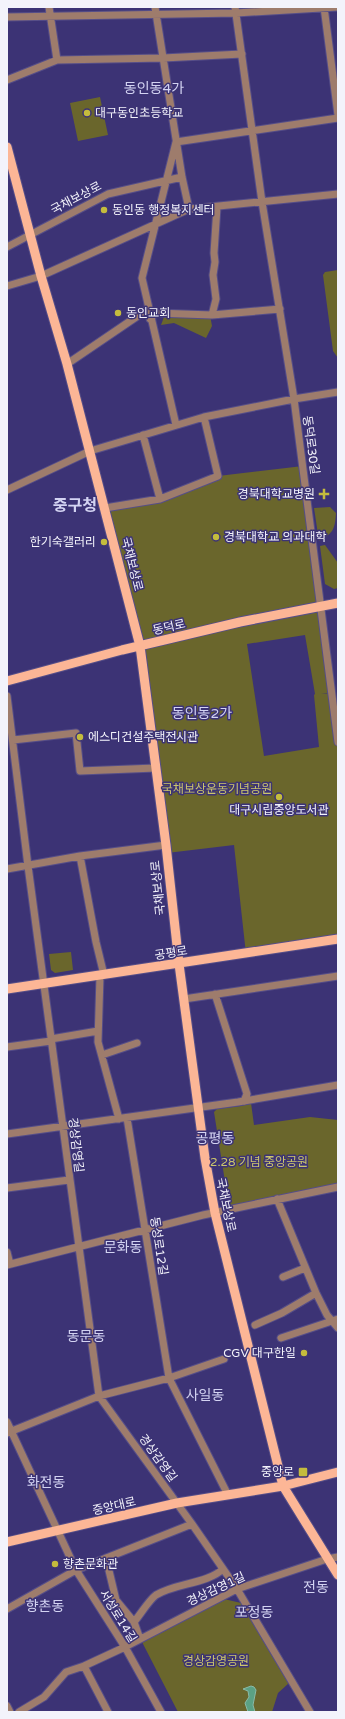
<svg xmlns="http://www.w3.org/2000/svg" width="345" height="1719" font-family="'Varela Round','Noto Sans KR',sans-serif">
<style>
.green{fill:#6a662c;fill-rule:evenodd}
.water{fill:#5ba184;stroke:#89baa8}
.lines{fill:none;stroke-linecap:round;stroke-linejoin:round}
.minor-casing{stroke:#564e88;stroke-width:9}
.major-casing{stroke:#564e88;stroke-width:11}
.minor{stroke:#9e7c6c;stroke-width:7}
.major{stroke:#fcb696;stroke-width:9}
.poi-dot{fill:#c4bc3d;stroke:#3c3375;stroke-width:1.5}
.labels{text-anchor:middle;stroke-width:3;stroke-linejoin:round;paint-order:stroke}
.poi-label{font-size:12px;fill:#f3f3fb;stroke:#3c3375;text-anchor:start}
.street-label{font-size:12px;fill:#f3f3fb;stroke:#3c3375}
.park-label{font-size:12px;fill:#ccc66c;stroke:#3c3375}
.quarter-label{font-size:14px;fill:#d3d3f2;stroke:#3c3375}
.district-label{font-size:16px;font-weight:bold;fill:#d3d3f2;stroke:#3c3375}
</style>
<rect width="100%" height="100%" fill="#3c3375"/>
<!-- green -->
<path class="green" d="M100,97L108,135L78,141L70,103Z
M338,270V358L333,351L323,275L325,272Z
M210,315L212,326L206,338L174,323L161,325L164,317Z
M303,466L332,692L321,694L333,693L338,742V939L246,954L234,845L167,853L140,646L105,508L160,499L218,476ZM305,635L315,694L314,695L319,747L264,756L247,644Z
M330,507L336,513C335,528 334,533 319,541L314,508Z
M325,545L338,563V588L334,589L325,584L320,546Z
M71,952L73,970L55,973L51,970L49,954Z
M251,1103L254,1125L310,1117L338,1120V1184L229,1207L214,1112L217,1109L241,1106Z
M224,1599L241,1603L289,1683L278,1693L272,1712H178L142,1642Z"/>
<!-- water -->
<path class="water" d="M251,1686L254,1687L256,1690L253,1705L255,1712H248L245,1703L249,1697L248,1691L243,1689Z"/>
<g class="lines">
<defs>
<path id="minor" d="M49,7L57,60
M155,7L182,177L189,209
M235,7L262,202L294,399L338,742
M324,7L338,115
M7,17L236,13L338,7
M7,80L57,60L163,58L242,54
M7,247L108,194L182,177
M7,286L41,276L189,209L338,194
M212,315L216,299L213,275L215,262L214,253L217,207
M150,319L155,313L212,315L280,309
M67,364L145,311L149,317
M176,425L142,278L176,142L338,118
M143,435L160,499
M7,490L90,451L204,417L294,399L338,392
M105,508L160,499L218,476L204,417
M7,696L28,866L99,1396L192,1524L237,1589L310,1712
M13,740L76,733L80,771L156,768
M80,856L166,845
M7,869L80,856L96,942L104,975
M100,976L98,1042L119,1119
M215,994L247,1094L244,1101
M184,999L338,976
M51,1039L98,1031
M7,1047L51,1041
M102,1055L137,1043
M127,1118L169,1378L228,1495
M7,1134L238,1102L338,1085
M7,1188L69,1180
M277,1199L316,1293L327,1315L338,1328
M7,1252L10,1264
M7,1265L203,1215L338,1187
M283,1277L305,1268
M255,1325L282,1313L316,1293
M281,1338L338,1319
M7,1422L76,1570L125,1647L161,1712
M7,1433L99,1396L169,1378L224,1359
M106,1558L116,1600L134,1622L140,1639
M7,1609L76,1570L192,1524
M134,1622C140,1615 149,1600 156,1595C175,1583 207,1584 223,1569
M84,1666L108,1712
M7,1706L10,1712
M19,1712L44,1697L66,1672L84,1666L125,1647L237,1589L327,1559L338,1557"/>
<path id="major" d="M7,147L41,276L67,364L140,646L166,845L179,964L205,1158L215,1213L283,1486L338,1575
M7,681L122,650L240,622L338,603
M7,989L338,939
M7,1542L177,1503L283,1486L338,1472"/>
</defs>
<!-- minor casing -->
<use href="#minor" class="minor-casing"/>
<!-- major casing -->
<use href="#major" class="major-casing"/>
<!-- minor -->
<use href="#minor" class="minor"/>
<!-- major -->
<use href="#major" class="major"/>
</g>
<!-- markers -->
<g class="poi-dot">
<circle cx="87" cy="113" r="4"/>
<circle cx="104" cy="210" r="4"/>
<circle cx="118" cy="313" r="4"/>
<path d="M322 488h4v4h4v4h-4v4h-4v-4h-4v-4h4z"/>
<circle cx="216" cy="537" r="4"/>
<circle cx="104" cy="542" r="4"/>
<circle cx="80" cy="737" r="4"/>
<circle cx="279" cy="797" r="4"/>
<circle cx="304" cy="1353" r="4"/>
<rect x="298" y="1467" width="10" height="10" rx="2"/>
<circle cx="55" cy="1564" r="4"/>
</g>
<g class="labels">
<!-- poi labels -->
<g class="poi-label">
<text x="95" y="117">대구동인초등학교</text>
<text x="112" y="214">동인동 행정복지센터</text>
<text x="126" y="317">동인교회</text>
<text x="315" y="498" text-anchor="end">경북대학교병원</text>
<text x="224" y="541">경북대학교 의과대학</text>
<text x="96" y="546" text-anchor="end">한기숙갤러리</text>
<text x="88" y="741">에스디건설주택전시관</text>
<text x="279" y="814" text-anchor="middle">대구시립중앙도서관</text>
<text x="296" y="1357" text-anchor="end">CGV 대구한일</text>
<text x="294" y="1476" text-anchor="end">중앙로</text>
<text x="63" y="1568">향촌문화관</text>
</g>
<!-- street labels -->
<g class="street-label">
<text transform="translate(76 198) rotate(-28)" y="4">국채보상로</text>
<text transform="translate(311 445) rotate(82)" y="4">동덕로30길</text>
<text transform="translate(132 564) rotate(76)" y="4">국채보상로</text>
<text transform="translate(169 627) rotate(-13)" y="4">동덕로</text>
<text transform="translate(158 888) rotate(-96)" y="4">국채보상로</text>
<text transform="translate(171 953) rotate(-9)" y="4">공평로</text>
<text transform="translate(76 1145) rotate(83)" y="4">경상감영길</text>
<text transform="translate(226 1205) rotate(78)" y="4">국채보상로</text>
<text transform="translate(159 1246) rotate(81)" y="4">동성로12길</text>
<text transform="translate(158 1458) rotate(54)" y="4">경상감영길</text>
<text transform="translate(114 1506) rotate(-13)" y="4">중앙대로</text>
<text transform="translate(216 1589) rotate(-25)" y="4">경상감영1길</text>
<text transform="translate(118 1616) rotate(58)" y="4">서성로14길</text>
</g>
<!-- park labels -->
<g class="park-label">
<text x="217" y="793">국채보상운동기념공원</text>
<text x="259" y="1166">2.28 기념 중앙공원</text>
<text x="216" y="1665">경상감영공원</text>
</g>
<!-- quarter labels -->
<g class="quarter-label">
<text x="154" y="93">동인동4가</text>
<text x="202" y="718">동인동2가</text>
<text x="215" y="1143">공평동</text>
<text x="123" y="1252">문화동</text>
<text x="86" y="1341">동문동</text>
<text x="205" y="1400">사일동</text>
<text x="46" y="1487">화전동</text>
<text x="316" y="1592">전동</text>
<text x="45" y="1611">향촌동</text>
<text x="254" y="1617">포정동</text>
</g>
<!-- district labels -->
<g class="district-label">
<text x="75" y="511">중구청</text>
</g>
</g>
<!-- border -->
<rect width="345" height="1719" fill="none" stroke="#f3f3fb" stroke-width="16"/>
</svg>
